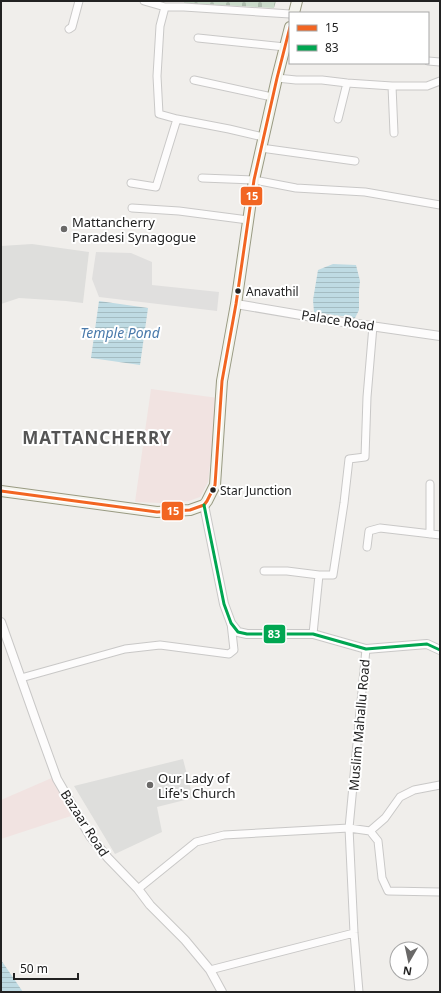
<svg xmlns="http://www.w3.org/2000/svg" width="441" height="993" font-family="'Noto Sans',sans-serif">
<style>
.commercial{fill:#f1e3e1}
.religious{fill:#dededc}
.cemetery{fill:url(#cemetery-stones)}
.parking{fill:#e0dfde}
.water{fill:url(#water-rules)}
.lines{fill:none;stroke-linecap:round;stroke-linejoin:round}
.minor-casing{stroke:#c9c8c7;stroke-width:9}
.tertiary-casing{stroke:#c9c8c7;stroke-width:10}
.secondary-casing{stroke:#999a82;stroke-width:12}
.minor{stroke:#fdfcfc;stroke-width:7}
.tertiary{stroke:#fdfcfc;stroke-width:8}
.secondary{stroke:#f4f4ed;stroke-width:10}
.bus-1-casing{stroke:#fff;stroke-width:6}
.bus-2-casing{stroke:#fff;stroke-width:6}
.bus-1{stroke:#f26522;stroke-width:3}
.bus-2{stroke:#00a651;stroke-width:3}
.poi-dot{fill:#6a6968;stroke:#fff;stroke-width:1.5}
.bus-dot{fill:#222;stroke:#fff;stroke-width:1.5}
.labels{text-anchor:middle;stroke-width:4;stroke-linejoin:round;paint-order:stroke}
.bus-label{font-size:12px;fill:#222;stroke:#fff;text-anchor:start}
.poi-label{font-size:13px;fill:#222;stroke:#fff;text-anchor:start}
.street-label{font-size:13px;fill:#222;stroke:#fff}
.water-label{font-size:14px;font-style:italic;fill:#4a7aab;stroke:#fff}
.district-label{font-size:17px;font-weight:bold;letter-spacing:1px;fill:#555;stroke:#fff}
.line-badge{stroke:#fff;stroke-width:1.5}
.badge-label{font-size:11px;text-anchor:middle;font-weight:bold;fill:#fff}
</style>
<defs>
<pattern id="cemetery-stones" width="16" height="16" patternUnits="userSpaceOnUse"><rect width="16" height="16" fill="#cadbca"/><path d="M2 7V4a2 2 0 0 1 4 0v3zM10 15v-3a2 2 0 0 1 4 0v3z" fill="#adbcad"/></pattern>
<pattern id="water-rules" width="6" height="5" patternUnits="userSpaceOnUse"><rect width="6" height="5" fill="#bfdbe3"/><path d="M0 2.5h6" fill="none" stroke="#a4bcc2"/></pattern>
</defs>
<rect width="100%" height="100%" fill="#f0eeeb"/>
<!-- commercial -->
<path class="commercial" d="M151,389L218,398L208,482L200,497L189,501L161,503L135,502Z
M54,777L71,816L1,839V800Z"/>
<!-- religious -->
<path class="religious" d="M32,244L89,252L83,303L66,301L19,298L1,304V246Z
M183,759L193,798L157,807L162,832L115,854L74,786Z"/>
<!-- cemetery -->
<path class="cemetery" d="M184,1H276L274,8L184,3Z"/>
<!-- parking -->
<path class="parking" d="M96,252L131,253L152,262V285L219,292L217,311L99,297L92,279Z"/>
<!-- water -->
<path class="water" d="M333,264L356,265L360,281L359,290V310L355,318L314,312L313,300L318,270Z
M99,301L148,308L140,365L91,358Z
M1,960L23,992H1Z"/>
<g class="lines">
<defs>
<path id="minor" d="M144,1L165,7H184L290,14
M165,7L160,26L157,76L159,114L177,119
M69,29L72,27L79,1
M198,38L285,47
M428,61L440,62
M277,78L296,80H322L347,83L392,86H427L440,81
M194,80L272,97
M392,86L394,133
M338,119L347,83
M261,148L355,161
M202,178L254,180L296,188L365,192L440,205
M131,183L156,187L177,119L229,129L263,137
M132,208L179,211L248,220
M430,484V534
M367,547L369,531L380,528L440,535
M264,571H287L319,575
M313,634L319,575H333L344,503L349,459L365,457L367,397L373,326
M21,678L125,649L160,645L229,654L234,650L231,623
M370,831L385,818L400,797L414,790L440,785
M138,889L196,842L224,835L349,828L370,831L378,841L382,878L388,891L440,892
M210,970L354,933
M359,992L354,933L349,828L366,649"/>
<path id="tertiary" d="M236,304L336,321L440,336
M204,505L224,604L231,623L238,632L247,634H313L366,649L427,644L440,650
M1,622L36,721L57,779L90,836L108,858L138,889L150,905L185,940L210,970L222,992"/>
<path id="secondary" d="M294,13L297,1
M1,491L157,512L190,510L204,505L207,501L215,485L222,381L236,304L254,180L277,78L290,27"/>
</defs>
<!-- minor casing -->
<use href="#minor" class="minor-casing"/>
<!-- tertiary casing -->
<use href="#tertiary" class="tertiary-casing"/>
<!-- secondary casing -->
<use href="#secondary" class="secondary-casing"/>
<!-- minor -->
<use href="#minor" class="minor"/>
<!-- tertiary -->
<use href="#tertiary" class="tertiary"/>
<!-- secondary -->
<use href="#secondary" class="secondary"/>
<defs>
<path id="bus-1" d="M1,491L157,512L190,510L204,505L207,501L215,485L222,381L236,304L254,180L277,78L290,27"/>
<path id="bus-2" d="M204,505L224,604L231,623L238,632L247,634H313L366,649L427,644L440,650"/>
</defs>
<!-- bus-1 casing -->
<use href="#bus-1" class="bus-1-casing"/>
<!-- bus-2 casing -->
<use href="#bus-2" class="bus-2-casing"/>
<!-- bus-1 -->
<use href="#bus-1" class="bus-1"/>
<!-- bus-2 -->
<use href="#bus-2" class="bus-2"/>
</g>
<!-- markers -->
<g class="poi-dot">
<circle cx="64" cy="229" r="4"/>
<circle cx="150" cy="785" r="4"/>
</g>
<g class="bus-dot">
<circle cx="238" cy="291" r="3.5"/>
<circle cx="213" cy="490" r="3.5"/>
</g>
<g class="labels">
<!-- bus labels -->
<g class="bus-label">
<text x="246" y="296">Anavathil</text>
<text x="220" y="495">Star Junction</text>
</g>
<!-- poi labels -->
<g class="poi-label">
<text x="72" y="227">Mattancherry<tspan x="72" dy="15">Paradesi Synagogue</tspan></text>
<text x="158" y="783">Our Lady of<tspan x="158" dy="15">Life's Church</tspan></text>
</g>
<!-- street labels -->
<g class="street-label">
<text transform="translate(338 320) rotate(9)" y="5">Palace Road</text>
<text transform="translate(359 725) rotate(-85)" y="5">Muslim Mahallu Road</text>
<text transform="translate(85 823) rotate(57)" y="5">Bazaar Road</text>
</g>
<!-- water labels -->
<g class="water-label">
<text x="120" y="338">Temple Pond</text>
</g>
<!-- district labels -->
<g class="district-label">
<text x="97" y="444">MATTANCHERRY</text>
</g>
</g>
<g class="line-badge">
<rect x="240" y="186" width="23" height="20" rx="4" fill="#f26522"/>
<rect x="161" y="501" width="23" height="20" rx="4" fill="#f26522"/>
<rect x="263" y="624" width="23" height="20" rx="4" fill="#00a651"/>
</g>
<g class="badge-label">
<text x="252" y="200">15</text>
<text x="173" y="515">15</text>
<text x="274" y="638">83</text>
</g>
<!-- border -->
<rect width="441" height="993" fill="none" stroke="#222222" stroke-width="4"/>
<!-- legend -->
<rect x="289" y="12" width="140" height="52" fill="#ffffff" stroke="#a7a7a7"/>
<rect x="297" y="25" width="20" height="6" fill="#f26522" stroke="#a7a7a7"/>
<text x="325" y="32" font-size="12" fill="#222222">15</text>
<rect x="297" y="45" width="20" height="6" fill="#00a651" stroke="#a7a7a7"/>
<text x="325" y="52" font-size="12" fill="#222222">83</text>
<!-- north arrow -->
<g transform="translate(409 961) rotate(189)"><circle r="19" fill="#ffffff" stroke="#a7a7a7"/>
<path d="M0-3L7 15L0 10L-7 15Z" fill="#6a6968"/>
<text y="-6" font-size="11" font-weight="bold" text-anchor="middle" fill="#222222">N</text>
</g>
<!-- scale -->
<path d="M14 973v6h64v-6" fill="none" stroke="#222222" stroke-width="2"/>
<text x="20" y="973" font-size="12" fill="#222222" stroke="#ffffff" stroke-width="3" paint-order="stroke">50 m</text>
</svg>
